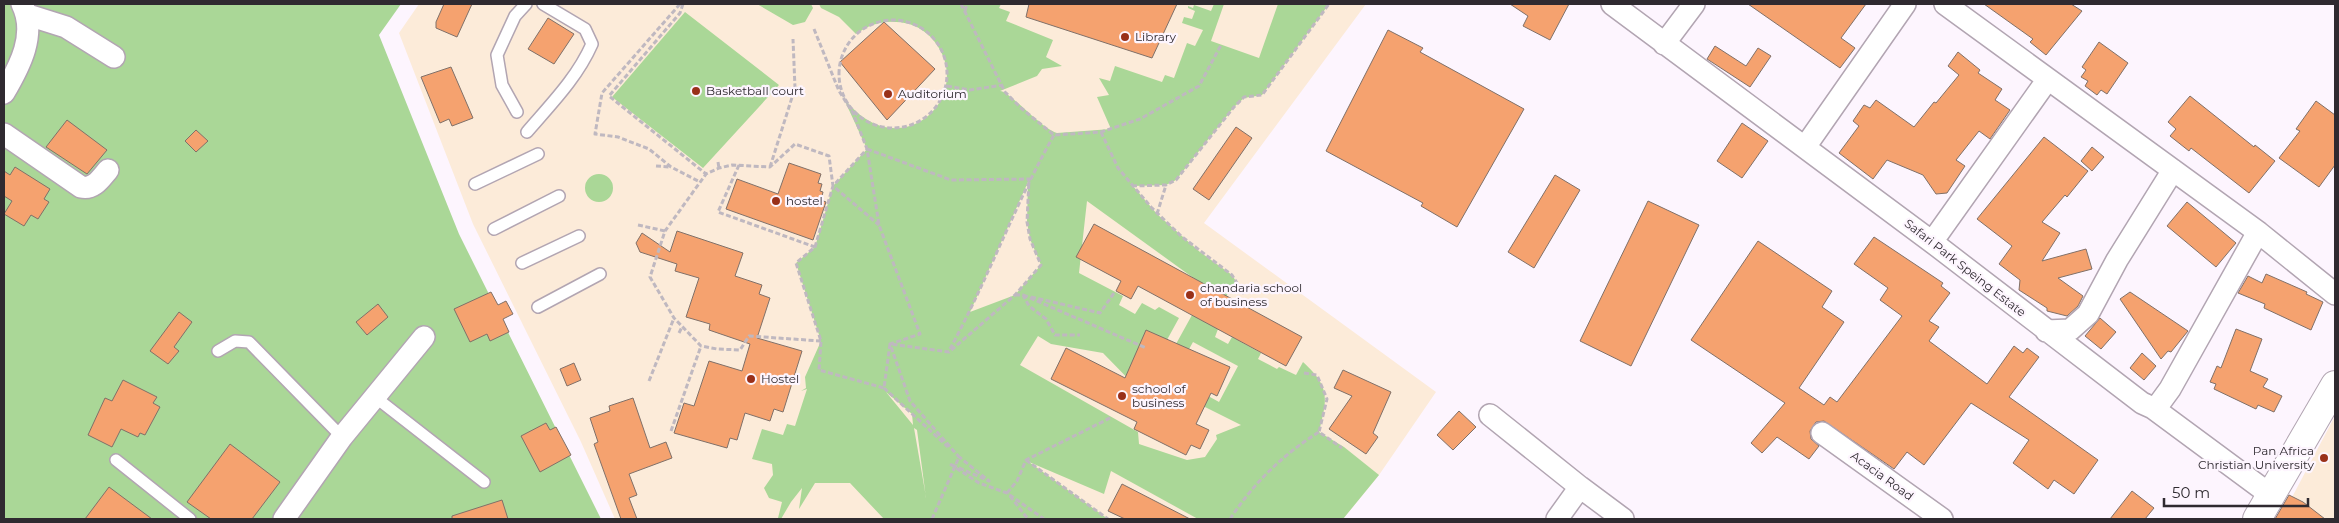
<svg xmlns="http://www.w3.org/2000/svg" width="2339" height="523" font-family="Montserrat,sans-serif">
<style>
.education{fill:#fcebd9}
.green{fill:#aad797;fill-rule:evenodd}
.building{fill:#f5a26f;stroke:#807068}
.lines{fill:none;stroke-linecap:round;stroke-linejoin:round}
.lane-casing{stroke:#b2a5b2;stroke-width:14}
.street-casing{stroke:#b2a5b2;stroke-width:24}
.secondary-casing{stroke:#b2a5b2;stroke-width:30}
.path{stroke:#bfb8c0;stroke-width:3;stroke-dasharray:5 2.5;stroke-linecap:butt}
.lane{stroke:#fff;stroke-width:11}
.street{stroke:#fff;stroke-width:21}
.secondary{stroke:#fff;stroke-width:28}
.poi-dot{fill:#993019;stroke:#fdf5fe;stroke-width:2}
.labels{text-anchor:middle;stroke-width:4.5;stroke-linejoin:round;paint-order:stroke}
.poi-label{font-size:12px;fill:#2f2a30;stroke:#fdf5fe;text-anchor:start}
.street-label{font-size:12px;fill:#2f2a30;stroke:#fdf5fe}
</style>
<rect width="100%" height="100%" fill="#fdf5fe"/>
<!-- education -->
<path class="education" d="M419,4H1366L1204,223L1436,392L1379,475L1343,519H615L581,442L473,224L399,33Z
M2335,416V519H2315L2290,501Z"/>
<!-- green -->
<path class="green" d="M4,4H401L379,35L459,234L601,519H4Z
M757,4H811L813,8L805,22L793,25Z
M819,4H1001L999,8L1010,12L1006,21L1053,40L1046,57L1062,66L1042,69L1037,76L1000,91C1011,92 1040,128 1057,133L1111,129L1097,97L1109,95L1099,78L1110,81L1115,66L1162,82L1165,75L1174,78L1187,43L1195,46L1203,30L1182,23L1184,17L1192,19L1195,11L1188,8V6L1193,8L1194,5L1211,11L1214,4H1224L1211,41L1259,58L1278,4H1329L1262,95L1244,98L1234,107L1176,180L1166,185L1133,186L1157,214L1200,252L1232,275L1244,294L1231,287L1226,297L1199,282L1087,201L1079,273L1123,296L1119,305L1135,314L1142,303L1155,310L1159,307L1179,318L1162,349L1142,393L1103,353L1051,344L1038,336L1020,365L1138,432L1139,444L1187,460L1205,457L1217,439L1216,435L1241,425L1201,405L1163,371L1219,402L1238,366L1193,342L1188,351L1176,344L1192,315L1218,329L1215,337L1228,344L1232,337L1261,353L1258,359L1277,369L1279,367L1296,375L1303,362C1331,388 1327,398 1319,432L1344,447L1379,475L1343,519H1198L1111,471L1104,494L1029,462L1108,519H884L850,483H815L799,509L802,488L791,502L781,519L778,518L782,502L769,498L764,488L773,475L772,464L752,459L762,429L783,435L787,424L795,426L807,389L801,391L806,388L805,377L821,341L796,263L815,247L833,186L867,149L843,97C900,172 978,95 934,41C928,33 919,27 909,24C890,19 872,22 856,34L839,17L821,8ZM1028,182L1027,222L1030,239L1041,265L1015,295L970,312ZM886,392L912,414L913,425ZM914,428L917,430L926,498V497Z
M685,12L779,85L703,168L612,97Z
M585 188a14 14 0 1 1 28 0a14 14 0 1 1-28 0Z"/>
<!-- building -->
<path class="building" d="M444,4H472L457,37L436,28V22Z
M1029,4H1177L1152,58L1026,17Z
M1510,4H1569L1550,40L1523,26L1528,16Z
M1748,4H1866L1841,38L1855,48L1840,68Z
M1984,4H2071L2082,11L2046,55L2030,42L2033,39Z
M548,18L574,34L554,64L528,49Z
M884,22L935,69L887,120L840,62Z
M1388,30L1423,48L1420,52L1524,109L1457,227L1421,206L1423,203L1326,151Z
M2099,42L2128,63L2107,94L2101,90L2097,95L2085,86L2088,81L2081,77L2086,70L2082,67Z
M1715,46L1746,66L1758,48L1771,56L1750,87L1707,59Z
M1958,52L1980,70L1978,73L2002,89L1995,100L2010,110L1990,139L1979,131L1956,160L1965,166L1947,193L1936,194L1923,175L1887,160L1873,179L1839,153L1859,126L1853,121L1864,105L1870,108L1876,100L1914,127L1934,102L1936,103L1959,75L1948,66Z
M451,67L473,118L452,126L449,119L440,123L421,77Z
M2190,96L2254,147L2255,145L2275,161L2249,193L2191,148L2189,151L2170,136L2176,129L2168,122Z
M2316,101L2335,115V165L2319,187L2279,158L2300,131L2296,129Z
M67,120L107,150L87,174L46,147Z
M1742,123L1768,141L1742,178L1717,161Z
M1236,127L1252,138L1209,200L1193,189Z
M196,130L208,141L196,152L185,141Z
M2044,137L2088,171L2067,197L2065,195L2042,222L2060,233L2042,261L2086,249L2092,269L2058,278L2083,296L2078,306L2067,316L2047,311V308L2019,290L2020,280L1999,264L2012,246L1977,219Z
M2092,147L2104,157L2092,171L2081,161Z
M789,163L821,174L818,183L822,184L820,191L823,192L821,200L826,202L813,240L726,209L737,179L778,194Z
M15,167L50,189L44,199L49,202L38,219L31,215L24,226L4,214L12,201L4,196V171L10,175Z
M1555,175L1580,190L1534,268L1508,252Z
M1648,201L1699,225L1631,366L1580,341Z
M2187,202L2236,243L2216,267L2167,226Z
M1094,224L1302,337L1286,366L1138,286L1131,299L1116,291L1121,281L1076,257Z
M677,231L743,253L735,276L762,285L759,294L770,298L757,338L802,351L783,412L774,409L770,421L745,413L737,440L730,438L727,448L674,433L684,403L694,406L709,361L742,371L750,344L709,330L710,324L686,317L699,278L675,271L677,264L640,252L636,243L642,233L670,252Z
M1874,237L1943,283L1941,286L1950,293L1929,321L1939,327L1929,341L1987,384L2014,346L2023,353L2027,348L2039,357L2009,397L2098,460L2074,494L2054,480L2048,489L2013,463L2029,440L1971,403L1924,465L1907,452L1894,469L1824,421L1816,422L1810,431L1811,439L1819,446L1809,459L1777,437L1762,453L1751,443L1785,403L1691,340L1758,241L1832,291L1822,307L1844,322L1799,388L1824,405L1830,397L1837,402L1902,316L1880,300L1888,288L1854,264Z
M2266,274L2307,292L2306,294L2323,302L2311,330L2264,308L2265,304L2238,293L2248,276L2262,283Z
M491,292L498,305L506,301L513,314L503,319L509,332L490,341L487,334L470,342L454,309Z
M2130,292L2188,331L2171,352L2168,351L2161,359L2120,299Z
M378,304L388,317L367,335L356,322Z
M179,312L192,322L174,347L179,351L168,364L150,351Z
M2100,318L2116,332L2101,349L2085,336Z
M2236,329L2262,339L2250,371L2268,379L2263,387L2282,396L2274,412L2258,405L2256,409L2214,389L2216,384L2210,382L2217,366L2221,368Z
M1146,330L1230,367L1217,396L1211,393L1196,424L1209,430L1200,449L1191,445L1186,455L1134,429L1137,422L1051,379L1066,348L1125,378Z
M2142,353L2156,366L2144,380L2130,368Z
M574,363L581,380L567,386L560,369Z
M1343,370L1391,392L1373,433L1378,437L1366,454L1329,429L1352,396L1334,388Z
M123,380L157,397L153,403L160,407L145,435L140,433L138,437L121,429L112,447L88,435L105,398L112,401Z
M633,398L650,448L666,442L672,458L629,474L637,495L629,498L637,519H621L594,444L598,442L590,418L610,411L609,406Z
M1459,411L1476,427L1453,450L1437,435Z
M546,423L550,430L556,427L571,455L540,472L521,436Z
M230,444L280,482L252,519H211L187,502Z
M1122,484L1190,519H1125L1108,511Z
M109,487L152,519H85Z
M2132,491L2154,508L2145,519H2110Z
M2289,495L2303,502L2325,519H2275Z
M502,500L508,519H452V516Z"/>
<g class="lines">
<defs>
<path id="lane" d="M517,112L502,85L497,55L515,16L526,4
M527,132C551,104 577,78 592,44L585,29L543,4
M475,184L538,154
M494,229L559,196
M522,263L579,236
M538,307L600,274
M218,351L235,341L249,342L342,437
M375,397L484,482
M116,460L190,519"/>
<path id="street" d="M1612,4L1932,242L2142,403L2153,408L2272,496
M1945,4L2258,232L2335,294
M28,15L66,27L114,57
M1664,44L1694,4
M4,93C20,66 37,34 22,4
M4,134L81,187C94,190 101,178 108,170
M1805,147L1905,4
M1932,242L2048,79
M2046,331L2070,330L2088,314L2117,260L2173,170
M2153,408L2159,404L2170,389L2258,232
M1490,415L1580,487
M1822,433L1942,519
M284,519L342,437L424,337
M1557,519L1580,487L1623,519"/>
<path id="secondary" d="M2257,519L2335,385"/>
</defs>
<!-- lane casing -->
<use href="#lane" class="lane-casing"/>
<!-- street casing -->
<use href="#street" class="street-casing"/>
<!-- secondary casing -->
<use href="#secondary" class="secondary-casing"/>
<!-- path -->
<path class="path" d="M680,4L602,93L595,134L618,137L649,149L671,167L700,182
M683,4L680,13L609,96L706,174
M961,4L1005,92L1021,108L1054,135L1101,132L1140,119L1199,86L1221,45
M965,11L967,4
M839 74a54 54 0 1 1 108 0a54 54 0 1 1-108 0Z
M814,29L839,91L853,113L867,149L879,225L920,334L890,344L910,401L959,457
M947,86L970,90L1003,85
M1101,132L1118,168L1151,207L1181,236L1232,275L1244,294
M867,149L951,180L1029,179L1027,222L1030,239L1041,265L1015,295L949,352L890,344L884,388L819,370L821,341L796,263L815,247L833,186Z
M718,162L719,168
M739,165L718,212L815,247
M656,166L670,167
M770,167L795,88L793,39
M1132,186L1166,185L1176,180L1234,107L1244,97L1262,95L1329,4
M1157,214L1166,185
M638,225L665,231
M1015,295H1023L1029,306L1046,319L1055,335H1080
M1023,295L1146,348
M1031,297L1100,313L1114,293
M679,333L682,327
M821,341L749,336L740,350L717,349L701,346L674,318L650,277L665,231L706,174L719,168L732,165L770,167L795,144L829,156L833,186L879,225
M950,349C988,279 1015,204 1054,135
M1304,373L1317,375L1327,399L1319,432
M649,381L674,318
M884,388L948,447
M671,431L701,346
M958,456L989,481L950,464L979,483L1007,493L1044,519
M1026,460L1108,519
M1007,493L1017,481L1026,460L1112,417
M1010,496L1028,519
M932,519L959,457
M1230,519C1253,484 1282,455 1319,432L1342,448"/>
<!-- lane -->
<use href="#lane" class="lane"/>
<!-- street -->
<use href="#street" class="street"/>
<!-- secondary -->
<use href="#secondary" class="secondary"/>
</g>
<!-- markers -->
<g class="poi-dot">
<circle cx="1125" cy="37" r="5"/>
<circle cx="696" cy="91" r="5"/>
<circle cx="888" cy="94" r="5"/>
<circle cx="776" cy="201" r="5"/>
<circle cx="1190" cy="295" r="5"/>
<circle cx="751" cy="379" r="5"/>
<circle cx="1122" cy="396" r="5"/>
<circle cx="2324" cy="458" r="5"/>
</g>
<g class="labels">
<!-- poi labels -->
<g class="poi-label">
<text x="1135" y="41">Library</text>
<text x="706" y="95">Basketball court</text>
<text x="898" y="98">Auditorium</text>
<text x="786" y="205">hostel</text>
<text x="1200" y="292">chandaria school<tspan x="1200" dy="14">of business</tspan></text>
<text x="761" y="383">Hostel</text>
<text x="1132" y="393">school of<tspan x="1132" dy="14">business</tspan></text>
<text x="2314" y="455" text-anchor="end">Pan Africa<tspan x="2314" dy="14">Christian University</tspan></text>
</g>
<!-- street labels -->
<g class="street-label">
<text transform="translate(1965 268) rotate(38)" y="4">Safari Park Speing Estate</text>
<text transform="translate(1882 476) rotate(36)" y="4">Acacia Road</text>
</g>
</g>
<!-- border -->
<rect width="2339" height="523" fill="none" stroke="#2f2a30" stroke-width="10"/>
<!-- scale -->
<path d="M2164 498v8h144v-8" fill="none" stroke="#2f2a30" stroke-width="2.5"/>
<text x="2172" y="498" font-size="15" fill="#2f2a30" stroke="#fdf5fe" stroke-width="4" paint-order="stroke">50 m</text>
</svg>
